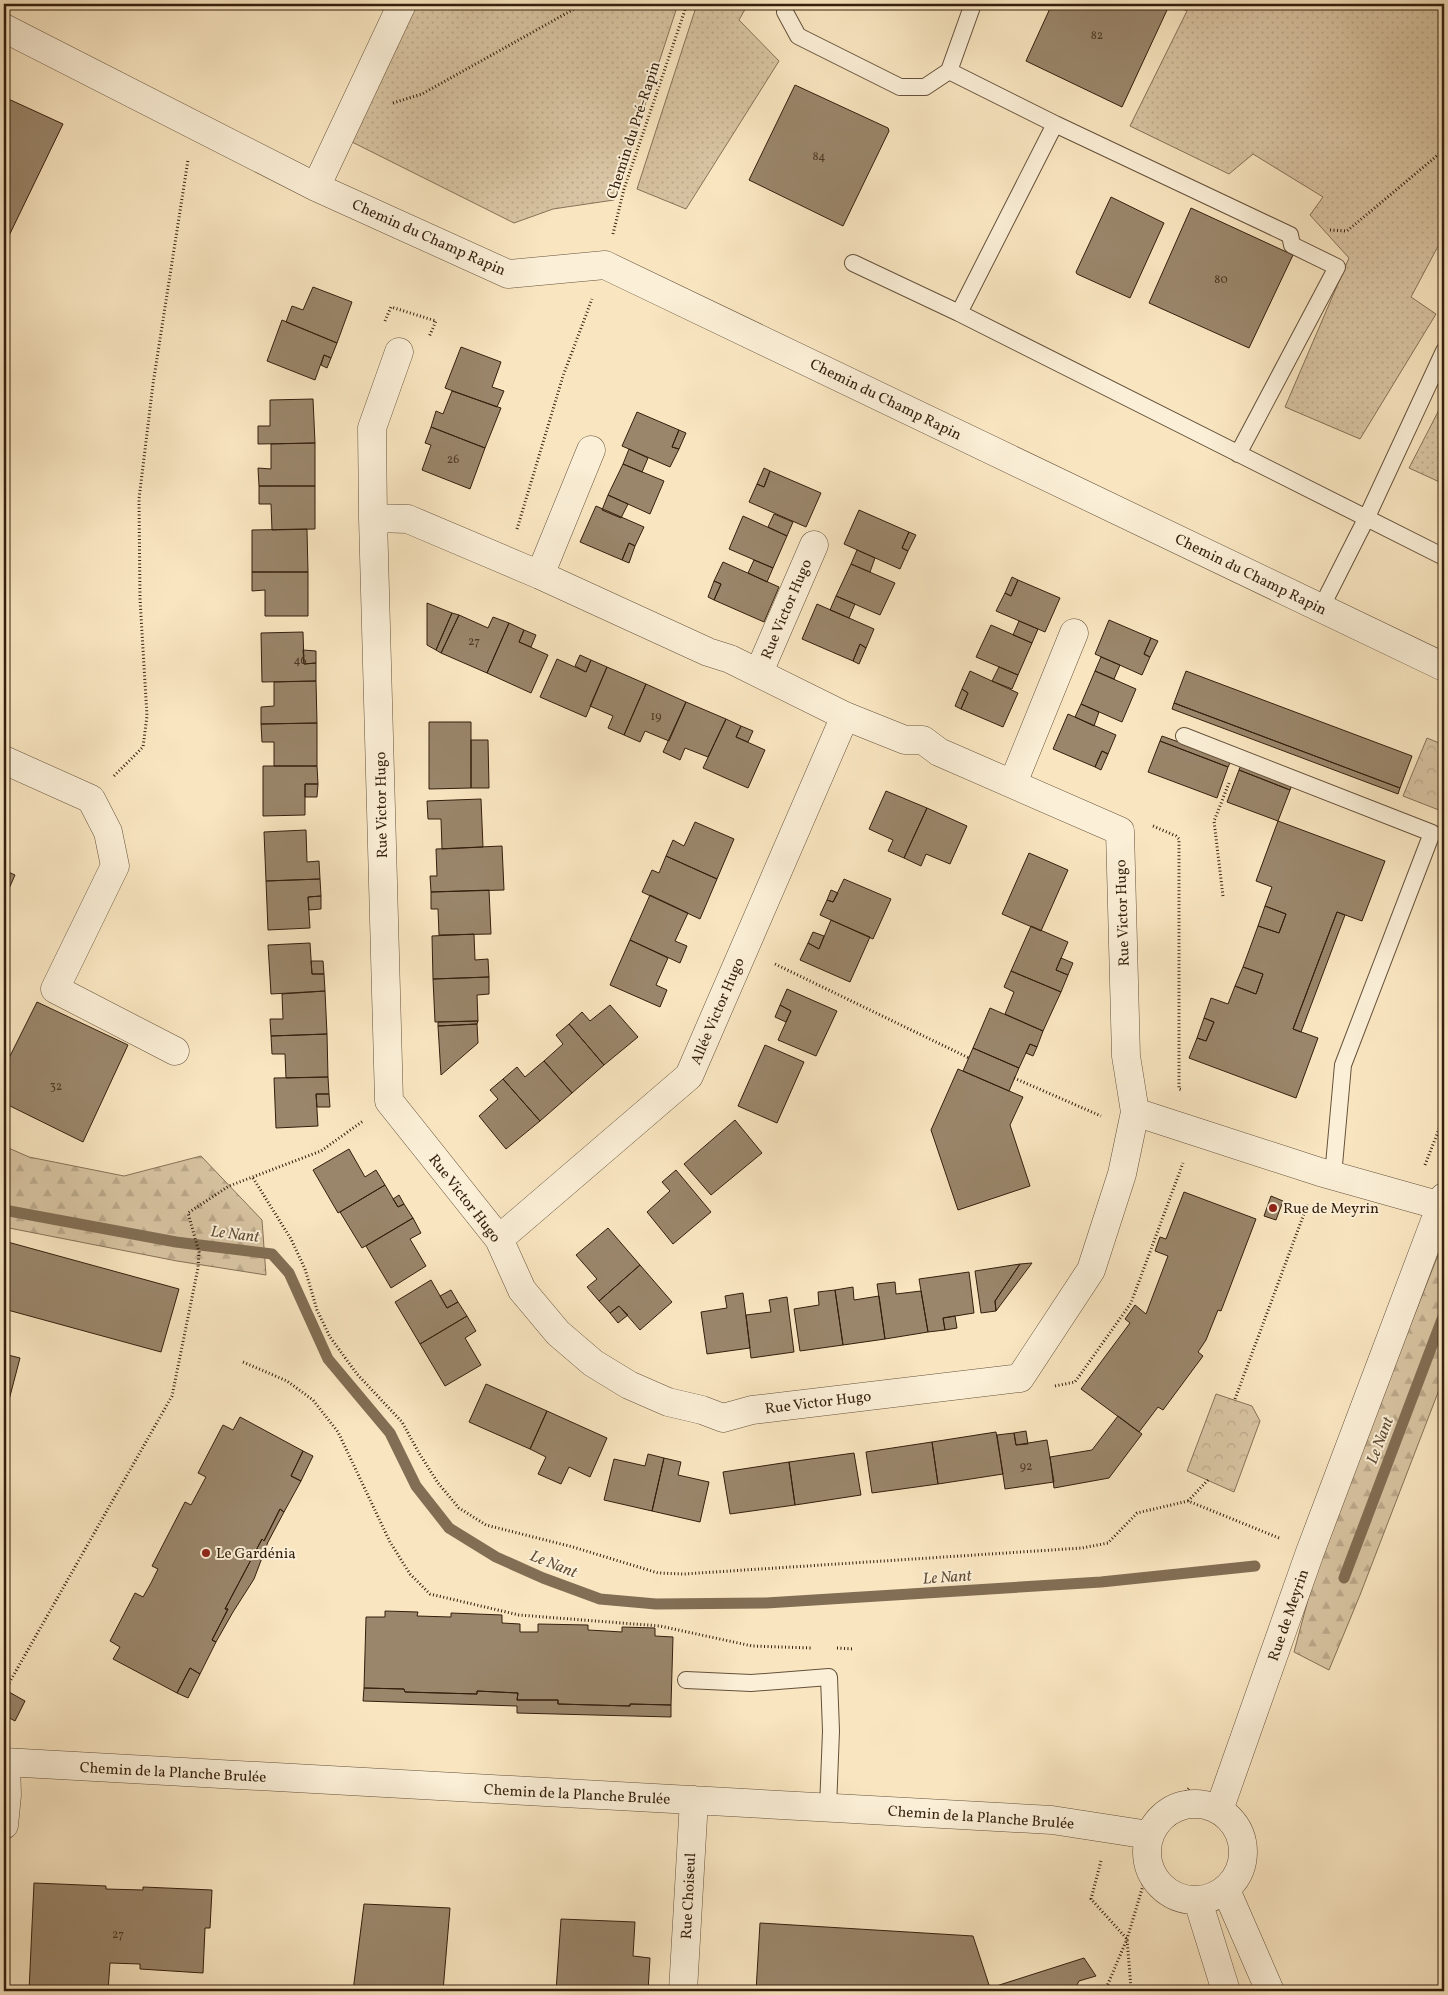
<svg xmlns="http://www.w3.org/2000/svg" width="1448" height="1995" font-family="Vollkorn,serif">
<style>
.grass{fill:url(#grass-dots);stroke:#867258}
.forest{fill:url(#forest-firs);stroke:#867258}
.park{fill:url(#park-crowns);stroke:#867258}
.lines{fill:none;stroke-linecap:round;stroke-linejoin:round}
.stream{stroke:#826e54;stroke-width:11}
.building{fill:#9a866b;stroke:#341f0d}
.service-casing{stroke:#65513a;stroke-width:18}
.minor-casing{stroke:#65513a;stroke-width:29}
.path{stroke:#341f0d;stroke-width:3;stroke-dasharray:1 2.5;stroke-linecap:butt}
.service{stroke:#fbefd7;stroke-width:16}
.minor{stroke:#fbefd7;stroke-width:28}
.poi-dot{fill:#8f2418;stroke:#fbefd7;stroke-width:2}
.labels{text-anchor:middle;stroke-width:4;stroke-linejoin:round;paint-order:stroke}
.number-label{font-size:12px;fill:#4e3924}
.street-label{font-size:15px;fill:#341f0d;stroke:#fbefd7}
.poi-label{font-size:15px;fill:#341f0d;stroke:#fbefd7;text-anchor:start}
.water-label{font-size:16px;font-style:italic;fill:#624d37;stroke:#fbefd7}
</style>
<defs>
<pattern id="grass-dots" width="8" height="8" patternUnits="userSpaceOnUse" patternTransform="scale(1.25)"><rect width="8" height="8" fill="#d8c4a2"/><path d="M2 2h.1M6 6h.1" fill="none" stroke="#baa88a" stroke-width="1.8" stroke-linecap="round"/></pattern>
<pattern id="forest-firs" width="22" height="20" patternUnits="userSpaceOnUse" patternTransform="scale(1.25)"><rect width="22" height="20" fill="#d8c4a2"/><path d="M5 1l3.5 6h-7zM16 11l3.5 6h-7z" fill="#baa88a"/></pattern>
<pattern id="park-crowns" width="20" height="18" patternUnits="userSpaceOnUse" patternTransform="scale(1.25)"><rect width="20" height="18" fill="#d8c4a2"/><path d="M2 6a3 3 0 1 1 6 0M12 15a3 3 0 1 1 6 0" fill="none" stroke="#baa88a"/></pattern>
</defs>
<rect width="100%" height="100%" fill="#f9e6c1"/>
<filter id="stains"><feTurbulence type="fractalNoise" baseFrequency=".004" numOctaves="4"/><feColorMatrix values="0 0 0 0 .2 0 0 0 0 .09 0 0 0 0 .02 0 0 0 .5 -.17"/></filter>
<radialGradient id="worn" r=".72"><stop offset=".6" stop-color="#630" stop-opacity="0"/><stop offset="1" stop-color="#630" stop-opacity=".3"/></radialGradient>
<!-- grass -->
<path class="grass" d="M415,4H678L614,200L553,209L514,223L352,142Z
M697,4H748L739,20L779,61L686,209L637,189Z
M1171,4H1444V235L1411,297L1436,314L1360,439L1285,407L1349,258L1310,215L1323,197L1253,154L1229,174L1130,126L1187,11Z
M1440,408L1444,411V484L1409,468Z"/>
<!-- forest -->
<path class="forest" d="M4,1146L29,1157L124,1176L201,1156L262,1220L266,1275L177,1261L4,1227Z
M1444,1240V1377L1360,1595L1329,1670L1294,1652L1321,1551Z"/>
<!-- park -->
<path class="park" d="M1427,738L1444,745V812L1403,796Z
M1216,1394L1252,1406L1260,1421L1234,1492L1187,1471Z"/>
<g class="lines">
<!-- stream -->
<path class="stream" d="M4,1210L176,1242L272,1254L289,1273L328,1359L390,1433L416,1486L449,1528L496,1557L543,1578L600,1599L656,1604L766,1603L1101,1582L1255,1566
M1344,1578L1444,1314"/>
</g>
<!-- building -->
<path class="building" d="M1052,4H1154L1167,10L1122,107L1026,61Z
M795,85L888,128L889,131L843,226L749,180Z
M4,97L63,124L4,246Z
M1111,197L1164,223L1130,298L1077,274L1076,272Z
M1191,208L1293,255L1249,348L1149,303Z
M313,287L352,302L337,343L286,322L292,306L303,310Z
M282,320L337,343L331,358L324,355L315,380L267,361Z
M461,347L501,362L492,387L504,391L497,407L445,388Z
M324,355L331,358L327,368L321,365Z
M452,391L501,408L485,448L431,427L436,411L443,414Z
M313,399L315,443L258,444V426H270V400Z
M637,412L679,430L672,447L679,449L670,467L622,446Z
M431,427L485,448L470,489L422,470L431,445L425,443Z
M679,430L686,433L679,449L672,447Z
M315,443V486H259L258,468L271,469V444Z
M629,449L648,458L642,472L623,464Z
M623,464L664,481L650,514L608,495Z
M764,468L770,471L764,487L757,484Z
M770,471L821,493L806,527L749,502L757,484L764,487Z
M259,486H315V529L272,530L271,504H259Z
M608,495L628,504L621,518L602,510Z
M596,506L644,527L635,546L629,543L622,560L580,542Z
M859,510L909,532L902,548L908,551L900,569L844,544Z
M774,514L793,522L787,536L768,527Z
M743,516L787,536L773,568L729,549Z
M307,529L308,572H252V530Z
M909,532L916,535L908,551L902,548Z
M629,543L635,546L629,563L622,560Z
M857,550L875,558L870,572L851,564Z
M754,560L773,568L767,582L748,573Z
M723,562L779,587L764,622L714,600L721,584L714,581Z
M851,564L895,583L880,615L836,596Z
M252,572H308V616H265V590L252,591Z
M1012,577L1018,580L1011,596L1005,593Z
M1018,580L1060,598L1045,632L996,611L1005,593L1011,596Z
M714,581L721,584L714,600L708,597Z
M836,596L855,604L849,618L830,610Z
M427,603L452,613L436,650L427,645Z
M817,604L874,629L866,648L860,644L853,661L802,639Z
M452,613L459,615L441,653L436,650Z
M459,615L488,628L493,617L509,623L487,673L441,653Z
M1109,620L1151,638L1144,654L1150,657L1142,675L1095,654Z
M1019,621L1038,629L1032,643L1013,635Z
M509,623L524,630L519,642L548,655L531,693L487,673Z
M991,625L1032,643L1018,675L976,657Z
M524,630L536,635L531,647L519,642Z
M303,632L304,664L316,663V681L262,682L261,633Z
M1151,638L1158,641L1150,657L1144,654Z
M860,644L866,648L859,664L853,661Z
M303,650L316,651V663L304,664Z
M580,655L591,660L586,672L575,666Z
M1101,657L1120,665L1114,679L1095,671Z
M557,659L586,672L591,660L607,667L586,717L540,697Z
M607,667L646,684L624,735L608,728L613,716L590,706Z
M999,667L1018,675L1012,689L992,681Z
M970,671L1018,693L1003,727L961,709L968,693L962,689Z
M1095,671L1136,689L1122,722L1081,704Z
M1186,671L1412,756L1400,788L1174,703Z
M316,681L317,723L261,724V707L274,706V682Z
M646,684L686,702L669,741L645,731L640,742L624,735Z
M962,689L968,693L961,709L955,706Z
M686,702L726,719L708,757L685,748L680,760L663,752Z
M1174,703L1400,788L1398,794L1172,709Z
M1081,704L1099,712L1094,726L1075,717Z
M1068,714L1116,735L1108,754L1102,751L1095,767L1053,749Z
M726,719L741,726L736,737L765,750L748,788L703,768Z
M429,722H471V788L429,789Z
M317,723V766H274V742H262L261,724Z
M741,726L753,731L748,742L736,737Z
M1162,736L1231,761L1228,767L1160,741Z
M471,740H488L489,788H471Z
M1160,741L1228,767L1217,798L1148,772Z
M1102,751L1108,754L1101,770L1095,767Z
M1241,765L1292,785L1290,790L1239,770Z
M263,766H317L318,784H305V815L263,816Z
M1239,770L1290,790L1278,821L1227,802Z
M305,784H318L317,797H305Z
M886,791L927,808L904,858L888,851L893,840L869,829Z
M481,799L483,847L442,849L441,819H428L427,801Z
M927,808L967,826L950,864L926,854L921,866L904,858Z
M1278,821L1385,861L1362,921L1337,912L1293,1029L1318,1038L1296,1098L1189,1058L1197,1038L1206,1041L1214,1022L1204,1018L1211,998L1228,1004L1235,986L1256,994L1263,974L1243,967L1258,926L1279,933L1286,914L1265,906L1272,887L1256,881Z
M695,822L734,839L717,879L666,856L673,840L684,846Z
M306,830L307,862L319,861L320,879L266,881L264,832Z
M502,846L504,890L431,892L430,876H437L436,849Z
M1029,853L1068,870L1041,931L1002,914Z
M666,856L717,879L700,919L642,892L652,870L659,873Z
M4,870L15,875L4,900Z
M320,879L321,896L308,897L310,928L268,930L266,881Z
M844,879L891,899L873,939L820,915L827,900L833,902Z
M489,890L491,934L439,935L438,909H431V892Z
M831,890L838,893L833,902L827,900Z
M650,895L688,913L675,941L687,946L680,963L630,940Z
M321,896V909L309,910L308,897Z
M1265,906L1286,914L1279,933L1258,926Z
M1337,912L1345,915L1301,1032L1293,1029Z
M831,920L870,937L850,982L800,960L808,943L819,949Z
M1031,926L1068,942L1056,970L1068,975L1061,992L1011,971Z
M813,932L824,936L819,949L808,943Z
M474,934L475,960L488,959L489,977L433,979L432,936Z
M630,940L668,958L656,985L667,990L660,1007L610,985Z
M310,943L312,974H324L325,991L271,994L268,945Z
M1061,958L1073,963L1068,975L1056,970Z
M311,961H323L324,974H312Z
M1243,967L1263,974L1256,994L1235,986Z
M1011,971L1061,992L1043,1031L1005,1014L1014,992L1004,987Z
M489,977V994L477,995L478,1021L435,1022L433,979Z
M787,989L837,1011L816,1056L778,1040L791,1011L780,1005Z
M325,991L327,1034L271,1036L270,1019H283L282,994Z
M37,1002L128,1045L83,1142L4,1103V1068Z
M610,1005L638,1037L604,1065L569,1024L582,1012L590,1021Z
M780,1005L791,1011L786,1022L775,1017Z
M990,1008L1043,1031L1037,1047L1030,1044L1019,1068L973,1048Z
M1204,1018L1214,1022L1206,1041L1197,1038Z
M478,1021L477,1024L438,1026V1022Z
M477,1024L478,1043L441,1075L438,1026Z
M569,1024L604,1065L572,1093L544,1061L563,1044L556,1035Z
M327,1034L328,1077L286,1078L285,1054H272L271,1036Z
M1030,1044L1037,1047L1033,1056L1026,1053Z
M765,1045L804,1062L777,1123L738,1106Z
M973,1048L1019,1068L1009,1091L963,1071Z
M544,1061L572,1093L540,1121L503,1079L517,1067L525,1077Z
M958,1069L1023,1097L1010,1125L1030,1186L958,1210L931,1130Z
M328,1077L329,1094H316L318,1126L276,1128L274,1078Z
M503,1079L540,1121L506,1149L479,1116L498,1099L490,1090Z
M316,1094H329L330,1107H317Z
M735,1120L762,1153L711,1195L684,1164Z
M349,1149L365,1177L376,1170L385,1185L338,1213L313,1170Z
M676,1170L711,1212L673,1244L647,1212L670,1191L662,1182Z
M385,1185L398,1207L404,1204L413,1218L362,1248L340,1212Z
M1184,1192L1256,1219L1221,1311L1218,1310L1206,1340L1198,1352L1203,1356L1163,1410L1158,1407L1139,1432L1081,1389L1130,1323L1125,1319L1135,1305L1146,1314L1168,1256L1155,1251L1160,1237L1166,1239Z
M399,1195L404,1204L398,1207L393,1199Z
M1271,1196L1283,1201L1276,1220L1264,1216Z
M413,1218L421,1233L410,1239L426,1266L391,1288L366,1246Z
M608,1228L640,1265L599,1301L587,1287L597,1279L576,1255Z
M4,1241L179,1289L161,1352L4,1309Z
M1032,1263L996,1311L995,1301L1020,1264Z
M1020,1264L995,1301L996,1311L981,1313L975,1271Z
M640,1265L672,1302L640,1330L619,1306L610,1313L599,1301Z
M969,1272L974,1313L943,1318L945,1330L928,1332L919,1279Z
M431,1280L447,1308L458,1302L467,1316L420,1344L395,1302Z
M895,1282L896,1294L921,1291L928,1332L885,1339L877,1284Z
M853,1287L854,1300L879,1296L885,1339L843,1345L835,1290Z
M451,1290L458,1302L447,1308L440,1296Z
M835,1290L843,1345L800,1351L794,1309L819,1305L818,1292Z
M743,1293L750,1348L707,1354L701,1312L727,1308L725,1296Z
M787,1297L794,1352L751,1358L746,1315L771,1312L769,1300Z
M619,1306L628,1315L618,1323L610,1313Z
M467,1316L476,1331L465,1338L481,1365L445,1386L420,1344Z
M955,1316L957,1328L945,1330L943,1318Z
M4,1354L20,1358L4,1419Z
M486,1384L547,1411L530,1449L469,1422Z
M547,1411L607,1438L590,1477L569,1467L561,1484L538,1474L546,1457L530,1449Z
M1118,1416L1142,1434L1109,1478L1054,1488L1050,1457L1092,1450Z
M240,1417L303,1451L291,1476L301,1481L284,1512L280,1509L264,1541L262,1539L225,1609H228L212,1640L216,1642L200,1674L190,1668L177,1693L113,1659L120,1647L110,1641L135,1593L143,1597L151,1583L158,1569L152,1566L185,1502L191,1505L206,1477L198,1473L223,1425L233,1430Z
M1026,1431L1028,1444L1016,1445L1014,1433Z
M996,1432L1003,1474L938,1484L932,1442Z
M1014,1433L1016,1445L1047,1440L1054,1482L1005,1489L997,1435Z
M932,1442L938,1484L872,1493L866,1452Z
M303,1451L313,1456L301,1481L291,1476Z
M854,1453L861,1495L795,1505L789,1462Z
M648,1454L664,1458L652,1511L604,1500L614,1459L645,1466Z
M664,1458L681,1462L678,1475L709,1482L700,1522L652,1511Z
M789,1462L795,1505L730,1514L723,1472Z
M280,1509L284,1512L268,1542L254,1579L233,1612L216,1642L212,1640L228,1609H225L262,1539L264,1541Z
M385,1611L418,1612L417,1616L451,1617V1613L502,1615V1623L520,1624V1632H538V1624L588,1625V1630L606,1631L622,1632V1627L655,1628V1636L673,1637L671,1705L630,1704V1706L558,1704V1700H517L518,1693L477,1691V1694L405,1692L404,1689L364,1688L366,1617H385Z
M190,1668L200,1674L188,1698L177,1693Z
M364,1688L404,1689L405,1692L477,1694V1691L518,1693L517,1700H558V1704L630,1706V1704L671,1705V1717L517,1713V1706L363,1701Z
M9,1692L25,1701L15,1721L4,1715V1702Z
M34,1883L106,1886V1889L143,1890V1887L212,1890L210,1928H205L203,1973L140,1969V1964L110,1963L108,1991H29Z
M364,1904L450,1908L443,1991H353Z
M561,1919L635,1922L633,1956L650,1958L648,1991H556Z
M760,1923L973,1936L990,1988L1084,1958L1096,1976L1079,1981L1074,1991H756Z"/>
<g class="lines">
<defs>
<path id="service" d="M785,4V12L798,36L900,87H925L949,71L973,4
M949,71L1055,124L959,313
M1055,124L1290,235L1292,245L1337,267L1238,454
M853,263L959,313L1444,557
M1321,608L1366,519L1444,351
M1184,736L1432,833L1343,1065L1333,1176
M686,1680L751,1683L829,1677L831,1731L828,1808"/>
<path id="minor" d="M4,28L316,187L508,274L605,265L1444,667
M316,187L402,4
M399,352L372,428L373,518L408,519L540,575L708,652L730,659L845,716L905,740H923L939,752L1120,831L1126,1056L1135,1112L1320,1172L1441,1206
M373,518L389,1101L499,1239L522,1290L558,1333L593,1363L629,1385L668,1402L702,1410L723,1418L752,1410L1020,1378L1091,1270L1122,1174L1135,1112
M540,575L591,450
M759,672L814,545
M4,760L91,799L108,832L115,866L55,989L175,1051
M1013,783L1074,633
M499,1239L689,1076L845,716
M4,1762L1052,1820L1149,1835
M1147 1852a48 48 0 1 1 96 0a48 48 0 1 1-96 0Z
M1219,1810L1310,1552L1444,1197
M4,1825L7,1795L6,1762
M1226,1890L1270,1991
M1198,1901L1226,1991
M683,1991L694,1800"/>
</defs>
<!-- service casing -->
<use href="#service" class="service-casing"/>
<!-- minor casing -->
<use href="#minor" class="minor-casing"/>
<!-- path -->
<path class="path" d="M393,103L422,94L583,4
M1330,230L1347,231L1439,154L1444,152
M613,234L624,189L687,4
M385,321L391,307L436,321L429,337
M517,529L563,376L592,299
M114,776L143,747L147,716L140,599L139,499L153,384L188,160
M1153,826L1176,836L1179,839V1089L1182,1090
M1223,896L1214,821L1229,783
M775,964L969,1058
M1014,1078L1101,1116
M1425,1165L1444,1116
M253,1178L291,1239L305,1269L317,1310L330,1337L357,1374L402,1422L419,1453L438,1483L459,1508L486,1525L573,1547L658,1573L684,1574L1082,1548L1108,1543L1137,1513L1188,1501L1279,1538
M243,1362L287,1381L313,1400L338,1432L390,1542L410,1574L430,1594L519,1615L660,1626L752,1646L811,1648
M1055,1386L1075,1382L1131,1303L1183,1163
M1235,1399L1308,1203
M1188,1501L1208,1480
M837,1648L854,1649
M4,1692L172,1396L198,1268L199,1252L188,1213L229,1186L321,1151L363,1121
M1160,1802C1170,1802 1183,1796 1189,1788
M1101,1861L1091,1899L1127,1939L1131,1988L1130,1991
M1105,1991L1127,1939L1148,1869"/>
<!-- service -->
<use href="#service" class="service"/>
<!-- minor -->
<use href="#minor" class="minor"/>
</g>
<!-- markers -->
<g class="poi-dot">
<circle cx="1273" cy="1208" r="5"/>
<circle cx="206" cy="1553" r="5"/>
</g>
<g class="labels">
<!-- number labels -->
<g class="number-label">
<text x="1097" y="39">82</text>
<text x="819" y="160">84</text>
<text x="1221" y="283">80</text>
<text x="453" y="463">26</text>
<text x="474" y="645">27</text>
<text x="300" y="664">46</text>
<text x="656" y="720">19</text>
<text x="56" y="1090">32</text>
<text x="1026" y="1470">92</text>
<text x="118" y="1938">27</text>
</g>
<!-- street labels -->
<g class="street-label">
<text transform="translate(633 130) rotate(-72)" y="5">Chemin du Pré-Rapin</text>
<text transform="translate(429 237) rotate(24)" y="5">Chemin du Champ Rapin</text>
<text transform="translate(886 399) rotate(26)" y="5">Chemin du Champ Rapin</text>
<text transform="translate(1251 574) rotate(26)" y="5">Chemin du Champ Rapin</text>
<text transform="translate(786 609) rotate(-67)" y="5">Rue Victor Hugo</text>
<text transform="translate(381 805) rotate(-91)" y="5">Rue Victor Hugo</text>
<text transform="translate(1122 913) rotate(-92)" y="5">Rue Victor Hugo</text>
<text transform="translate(717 1011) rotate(-67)" y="5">Allée Victor Hugo</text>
<text transform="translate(465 1198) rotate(52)" y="5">Rue Victor Hugo</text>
<text transform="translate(818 1402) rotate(-7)" y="5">Rue Victor Hugo</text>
<text transform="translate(1288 1615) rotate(-71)" y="5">Rue de Meyrin</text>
<text transform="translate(173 1772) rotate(3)" y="5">Chemin de la Planche Brulée</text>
<text transform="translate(577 1794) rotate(3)" y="5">Chemin de la Planche Brulée</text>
<text transform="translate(981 1817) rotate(4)" y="5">Chemin de la Planche Brulée</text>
<text transform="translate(688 1896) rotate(-87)" y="5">Rue Choiseul</text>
</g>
<!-- poi labels -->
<g class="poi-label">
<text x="1283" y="1213">Rue de Meyrin</text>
<text x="216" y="1558">Le Gardénia</text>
</g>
<!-- water labels -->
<g class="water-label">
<text transform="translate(235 1233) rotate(7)" y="6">Le Nant</text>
<text transform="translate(1379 1440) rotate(-69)" y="6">Le Nant</text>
<text transform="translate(554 1563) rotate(22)" y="6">Le Nant</text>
<text transform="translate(947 1576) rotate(-4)" y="6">Le Nant</text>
</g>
</g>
<!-- margin -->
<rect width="1448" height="1995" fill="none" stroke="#f9e6c1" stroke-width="20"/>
<rect x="5" y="5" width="1438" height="1985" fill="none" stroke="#341f0d" stroke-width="2.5"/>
<rect x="10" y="10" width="1428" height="1975" fill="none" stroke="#341f0d"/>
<rect width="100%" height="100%" filter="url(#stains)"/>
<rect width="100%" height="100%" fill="url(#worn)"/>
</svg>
